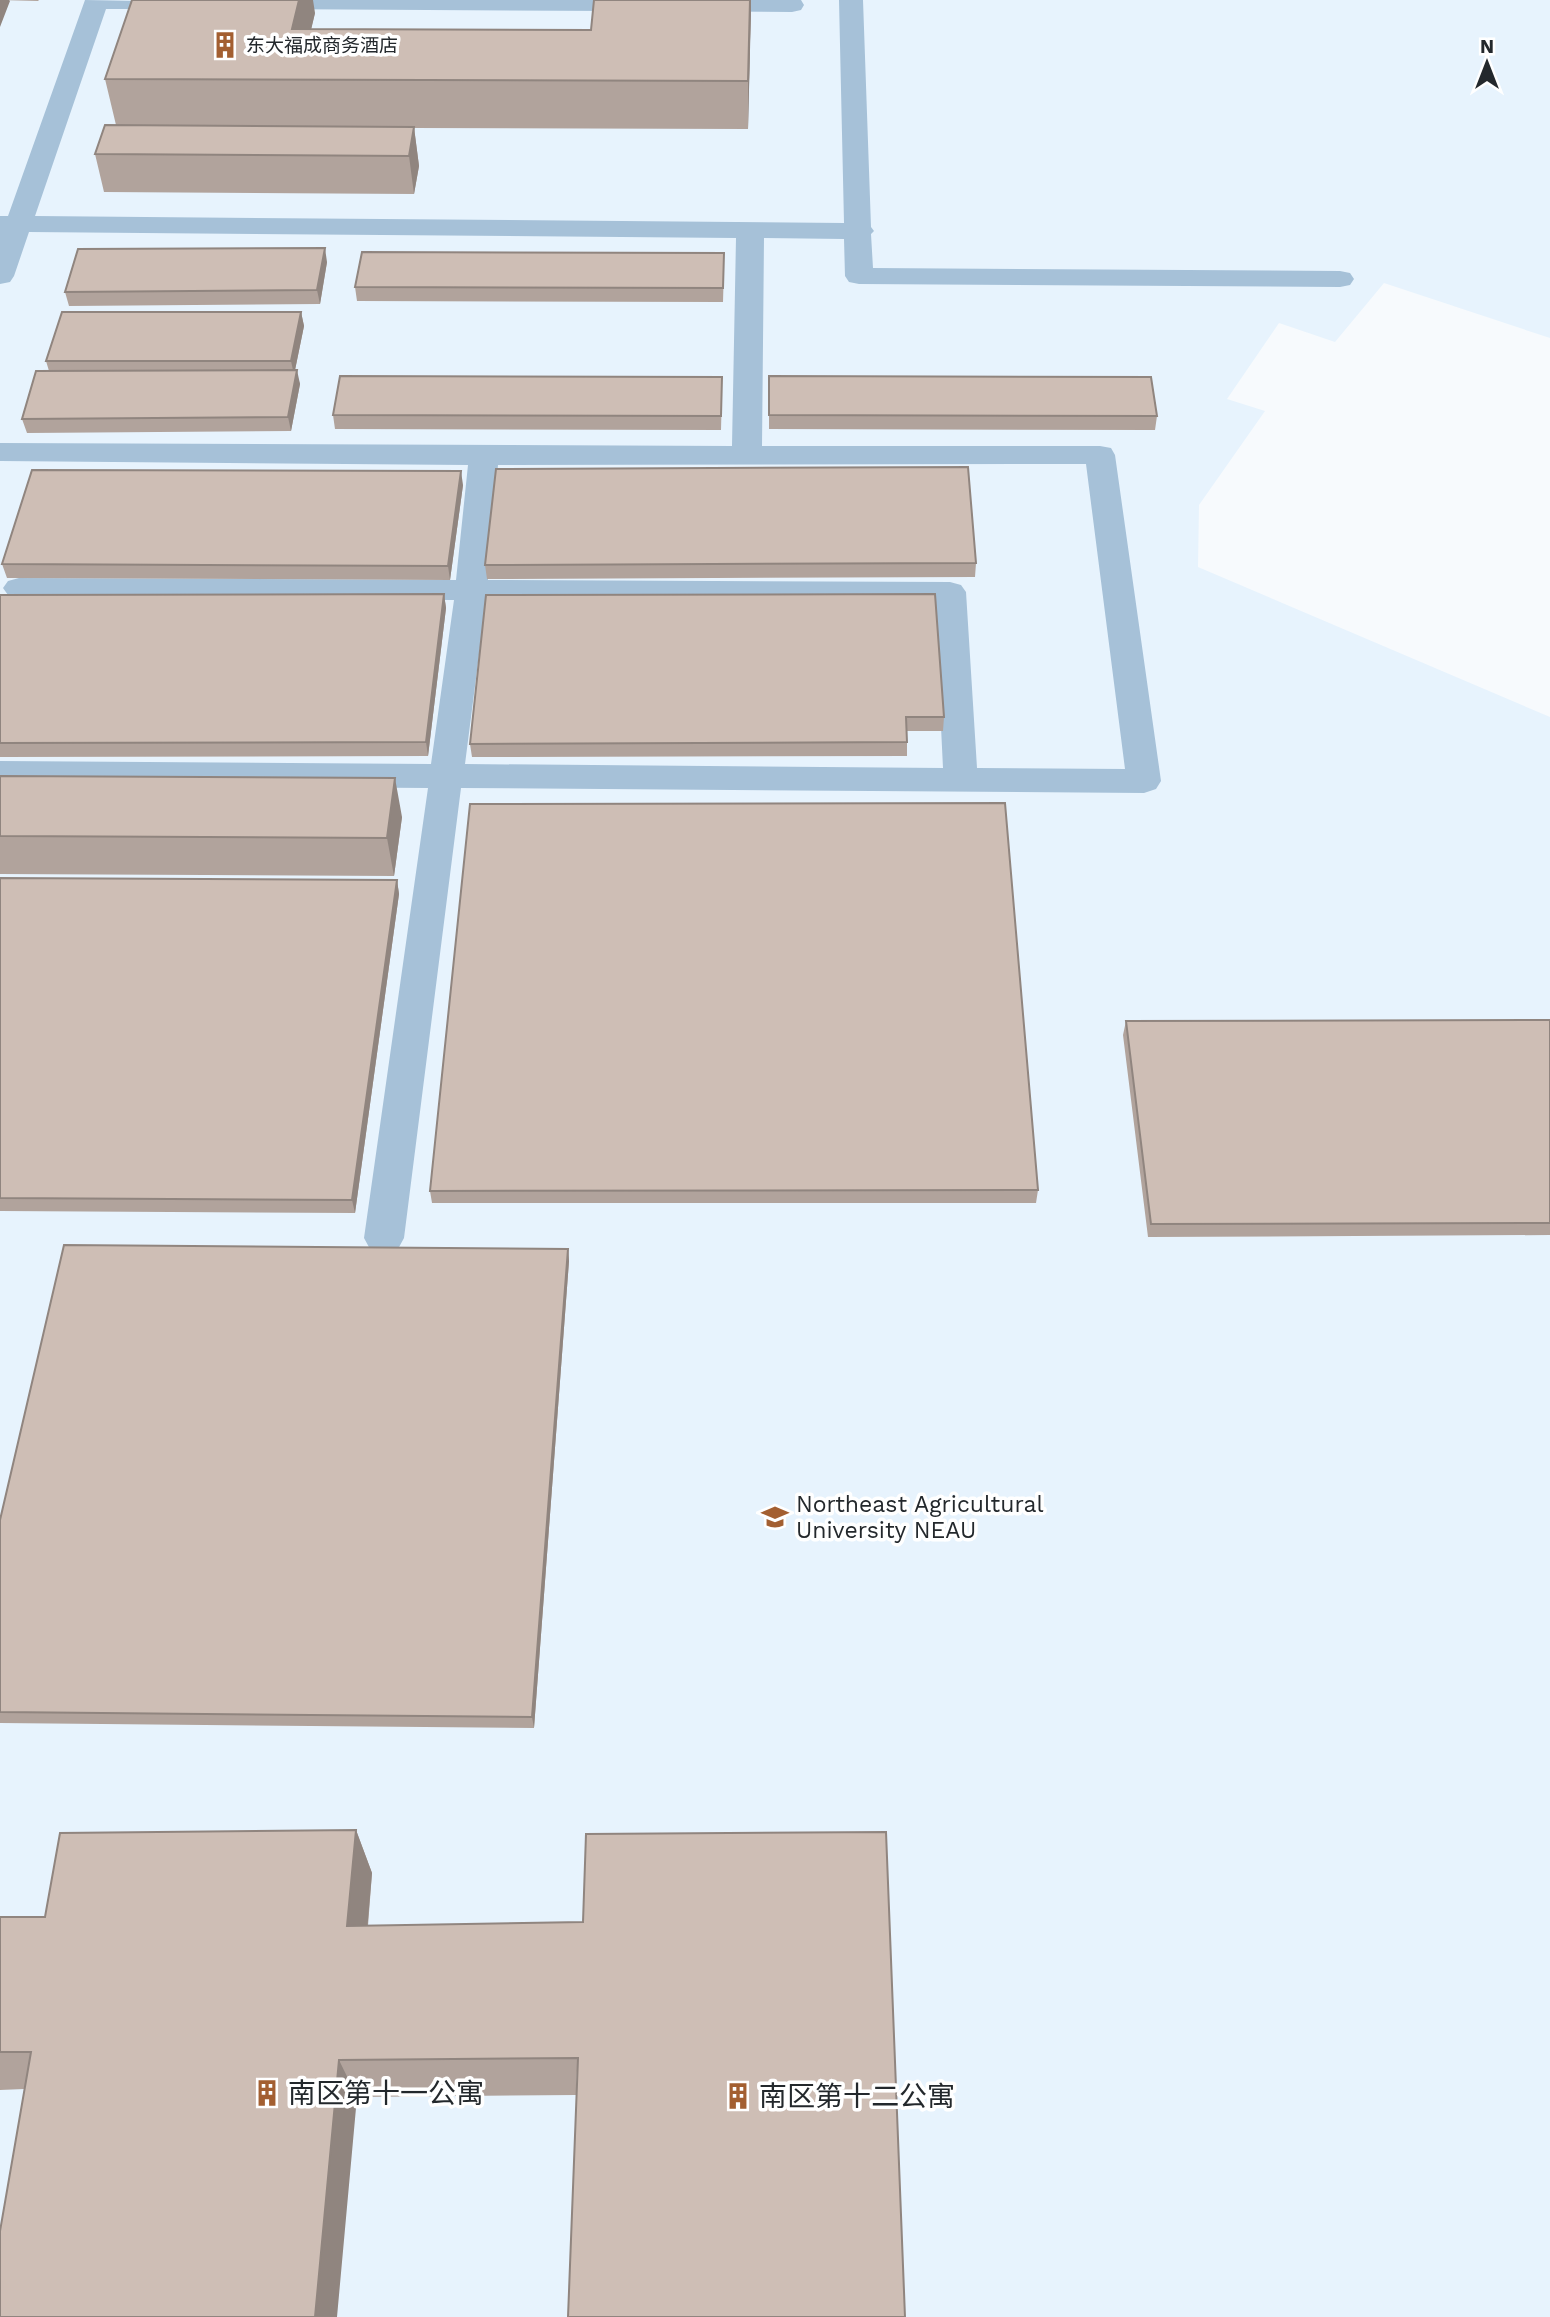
<svg xmlns="http://www.w3.org/2000/svg" width="1550" height="2317" font-family="'Work Sans','Noto Sans SC',sans-serif">
<style>
.built{fill:#e7f3fd}
.lines{fill:none;stroke-linecap:round;stroke-linejoin:round}
.minor{fill:#a6c1d8;fill-rule:evenodd}
.wall{fill:#b1a39c}
.shaded-wall{fill:#90857f}
.building{fill:#cebeb5;stroke:#90857f;stroke-width:2}
.labels{text-anchor:middle;stroke-width:7;stroke-linejoin:round;paint-order:stroke}
.far-poi-label{font-size:19px;fill:#23282c;stroke:#fff;text-anchor:start}
.poi-label{font-size:23px;fill:#23282c;stroke:#fff;text-anchor:start}
.near-poi-label{font-size:28px;fill:#23282c;stroke:#fff;text-anchor:start}
</style>
<rect width="100%" height="100%" fill="#f7fafd"/>
<!-- built -->
<path class="built" d="M0,0H1550V338L1384,283L1335,342L1279,323L1227,399L1265,411L1199,505L1198,567L1550,717V2317H0Z"/>
<g class="lines">
<!-- minor -->
<path class="minor" d="M85,0L194,2L191,7L182,9H106L35,216L844,223L839,0H863L871,227L874,231L871,234L873,268L1340,271L1350,273L1354,279L1350,285L1340,287L859,284L849,282L845,276L844,239L764,238L762,446H1100L1111,448L1115,455L1161,781L1156,789L1144,793L461,788L404,1238L398,1249L384,1254L370,1249L364,1238L428,788L0,785V761L431,764L454,600L19,598L8,595L3,588L8,581L19,578L456,580L468,465L0,461V443L732,446L736,238L29,232L14,276L10,282L0,284V216H8ZM1086,464L1125,769L977,768L966,592L961,585L950,582L488,580L498,465ZM486,600L935,602L943,768L465,764Z
M249,0H801L804,5L801,10L792,12L260,9L251,7Z"/>
</g>
<!-- wall -->
<path class="wall" d="M0,0H39L38,1Z
M594,0H751L748,129L414,128L419,166L414,194L104,192L95,154L116,125L105,79L315,13L311,29L591,30Z
M327,262L320,304L69,306L65,292Z
M724,267L723,302L357,301L355,287Z
M301,312L304,326L295,370L300,384L291,431L27,433L22,419L49,371L46,361Z
M769,376L1157,416L1155,430L769,429Z
M722,391L721,430L335,429L333,415Z
M463,485L450,580L7,578L2,564Z
M976,563L975,577L487,579L485,565Z
M444,594L446,608L428,756L0,757V595Z
M486,595L944,717L943,731H907V756L472,757L470,744Z
M0,776L402,817L394,876L0,874Z
M0,878L397,880L399,894L355,1213L0,1211Z
M1550,1020V1235L1148,1237L1123,1035L1126,1021Z
M1038,1190L1036,1203H432L430,1191Z
M568,1249L569,1261L534,1728L0,1723V1520Z
M356,1830L372,1873L368,1926L583,1922L576,2095L357,2097L24,2089L0,2090V1917H45Z"/>
<!-- shaded-wall -->
<path class="shaded-wall" d="M0,0H9L10,1L0,27Z
M299,0H313L315,13L300,77L292,29Z
M750,0H751V11L748,129V81Z
M414,127L419,166L414,194L409,156Z
M325,248L327,262L320,304L317,290Z
M301,312L304,326L294,375L291,361Z
M297,370L300,384L291,431L288,417Z
M461,471L463,485L450,580L448,566Z
M444,594L446,608L428,756L426,742Z
M395,778L402,817L394,876L387,838Z
M397,880L399,894L355,1213L352,1200Z
M568,1249L569,1261L534,1728L532,1717Z
M356,1830L372,1873L364,1967L347,1926Z
M339,2060L357,2097L337,2317H315Z"/>
<!-- building -->
<path class="building" d="M132,0H299L292,29L591,30L594,0H750L748,81L105,79Z
M105,125L414,127L409,156L95,154Z
M325,248L317,290L65,292L78,249Z
M362,252L724,253L723,288L355,287Z
M62,312H301L291,361H46Z
M297,370L288,417L22,419L36,371Z
M340,376L722,377L721,416L333,415Z
M769,376L1151,377L1157,416L769,415Z
M968,467L976,563L485,565L496,469Z
M32,470L461,471L448,566L2,564Z
M444,594L426,742L0,743V595Z
M935,594L944,717H906L907,742L470,744L486,595Z
M0,776L395,778L387,838L0,836Z
M1005,803L1038,1190L430,1191L470,804Z
M0,878L397,880L352,1200L0,1198Z
M1550,1020V1223L1151,1224L1126,1021Z
M64,1245L568,1249L532,1717L0,1712V1520Z
M356,1830L347,1926L583,1922L586,1834L886,1832L905,2317H568L578,2058L339,2060L315,2317H0V2231L31,2052H0V1917H45L60,1833Z"/>
<!-- icons -->
<defs>
<symbol id="building-bare" viewBox="-9 -9 18 18"><path d="M-4-6H4V6H1V3H-1V6H-4ZM-2.5-4.3h1.7v1.8h-1.7ZM.8-4.3h1.7v1.8H.8ZM-2.5-1h1.7V.8h-1.7ZM.8-1h1.7V.8H.8Z" fill="#a35f31" stroke="#fff" stroke-width="2.5" paint-order="stroke"/></symbol>
<symbol id="university-bare" viewBox="-9 -9 18 18"><path d="M0-5L7-2L0 1L-7-2ZM-4 1L0 2.5L4 1V4Q0 6-4 4Z" fill="#a35f31" stroke="#fff" stroke-width="2.5" paint-order="stroke"/></symbol>
</defs>
<g fill-rule="evenodd">
<use href="#building-bare" x="206" y="26" width="38" height="38"/>
<use href="#university-bare" x="756" y="1498" width="38" height="38"/>
<use href="#building-bare" x="248" y="2074" width="38" height="38"/>
<use href="#building-bare" x="719" y="2077" width="38" height="38"/>
</g>
<g class="labels">
<!-- far-poi labels -->
<g class="far-poi-label">
<text x="246" y="52">东大福成商务酒店</text>
</g>
<!-- poi labels -->
<g class="poi-label">
<text x="796" y="1512">Northeast Agricultural<tspan x="796" dy="26">University NEAU</tspan></text>
</g>
<!-- near-poi labels -->
<g class="near-poi-label">
<text x="288" y="2103">南区第十一公寓</text>
<text x="759" y="2106">南区第十二公寓</text>
</g>
</g>
<!-- north arrow -->
<g transform="translate(1487 63)" stroke="#ffffff" stroke-width="5" paint-order="stroke">
<path d="M0-5L12 26L0 18L-12 26Z" fill="#23282c"/>
<text y="-10" font-size="19" font-weight="bold" text-anchor="middle" fill="#23282c">N</text>
</g>
</svg>
